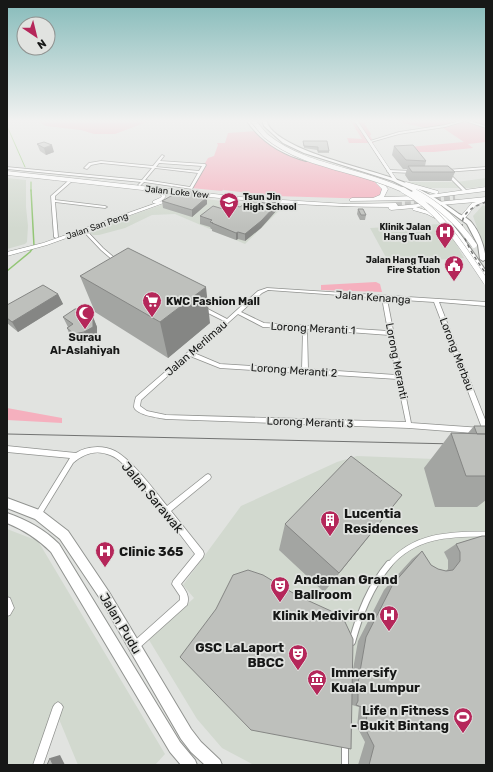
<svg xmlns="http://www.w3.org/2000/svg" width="493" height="772" font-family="Rubik,sans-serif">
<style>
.built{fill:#d2d9cf}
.green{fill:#f5b0be}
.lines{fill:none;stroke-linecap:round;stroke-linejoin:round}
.stream-far1{stroke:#93c675;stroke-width:1}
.stream{stroke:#93c675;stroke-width:1.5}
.trunk-tunnel{stroke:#b9bab8;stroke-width:6;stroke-dasharray:6 3;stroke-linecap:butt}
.pedestrian-far1-casing{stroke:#919390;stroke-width:6}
.pedestrian-casing{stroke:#919390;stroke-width:8}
.minor-casing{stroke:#919390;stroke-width:1.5}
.tertiary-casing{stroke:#919390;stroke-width:1}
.secondary-casing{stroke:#919390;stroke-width:2}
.trunk-casing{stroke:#919390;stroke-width:1}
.pedestrian-far1{stroke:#fff;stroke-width:5}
.pedestrian{stroke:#fff;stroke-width:6}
.minor{fill:#fff;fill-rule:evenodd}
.tertiary{fill:#fff;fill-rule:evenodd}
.secondary{fill:#fff;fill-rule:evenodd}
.trunk{fill:#fff;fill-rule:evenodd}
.tram{stroke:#717271;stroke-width:1}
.rail{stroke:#717271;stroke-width:1.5;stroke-dasharray:3.5 3.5;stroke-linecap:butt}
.secondary-bridge-far1-casing{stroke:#919390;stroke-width:5.5;stroke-linecap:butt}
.secondary-bridge-casing{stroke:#919390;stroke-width:6;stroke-linecap:butt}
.secondary-bridge-far1{stroke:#fff;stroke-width:4.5}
.secondary-bridge{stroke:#fff;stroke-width:5.5}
.wall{fill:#a3a5a2}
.shaded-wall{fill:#858684}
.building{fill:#bec0bc;stroke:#858684}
.labels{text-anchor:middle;stroke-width:3.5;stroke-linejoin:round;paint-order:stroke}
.far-street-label{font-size:9px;fill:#171817;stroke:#e1e3e0}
.far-poi-label{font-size:9px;font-weight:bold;fill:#171817;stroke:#e1e3e0;text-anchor:end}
.street-label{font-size:11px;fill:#171817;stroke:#e1e3e0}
.poi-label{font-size:11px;font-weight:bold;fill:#171817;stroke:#e1e3e0;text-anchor:start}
.near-street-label{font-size:13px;fill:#171817;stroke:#e1e3e0}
.near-poi-label{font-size:13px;font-weight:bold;fill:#171817;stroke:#e1e3e0;text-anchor:start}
</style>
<rect width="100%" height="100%" fill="#e1e3e0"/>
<!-- built -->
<path class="built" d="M7,178L26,180V207L28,226L27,242L25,244L7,249Z
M486,178V186L472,188H424L410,185L407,182H457Z
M189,197L282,208L245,244L175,214L152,215L125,228L99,235H93L90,233L92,229L181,198Z
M483,205L486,207V253L473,216Z
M441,224L454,240L464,258L389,263L370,228Z
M357,456L486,461V765H254L222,748L197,719L149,640L194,598L183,585L241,506L337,462Z
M7,529L38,541L165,754L155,765H78L54,707L34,765H7Z"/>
<!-- green -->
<path class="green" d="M35,120H152L115,134H94L81,130L46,126Z
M341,120H362L371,134L370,136L374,143H349L347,138L362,139L352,123Z
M392,120H418L423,122L434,120H486V142L468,144L473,148L434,152H400L398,148L464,142L443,128L431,129L394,121Z
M257,131C261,137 266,143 272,146C292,159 330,166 354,173C366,177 378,180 385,191L380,197L374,199L275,196L223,190L225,187L222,191L191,188L208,158L214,156L218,145L217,143H225L228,133Z
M376,282L380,284L382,292L321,290V285Z
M7,408L62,418V423L7,420Z"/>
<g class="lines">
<!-- stream-far1 -->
<path class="stream-far1" d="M7,126L25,167
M31,182V191"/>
<!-- stream -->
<path class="stream" d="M7,271L30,252L34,246L31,190"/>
<!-- trunk-tunnel -->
<path class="trunk-tunnel" d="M426,200L455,197
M396,205L431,203"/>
<defs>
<path id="pedestrian-far1" d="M389,565C414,535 449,534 486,534"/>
<path id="pedestrian" d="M352,642C360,613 370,587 389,564
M345,743V765"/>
<path id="minor" d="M463,120H467L486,126V128L465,121L445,127L399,134L371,142L370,141L399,132L445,125Z
M162,155L164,156L160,161L205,164L206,165L192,189L144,182L140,186L138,185L141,182L7,169V167L142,180L152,168L101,163L91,165L87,169L84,168L89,163L101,161L153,166ZM159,163L202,166L199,171L156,167ZM155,168L198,173L190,187L145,180Z
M486,167V169L446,172L444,171L446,170Z
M389,170L413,171L415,172L413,173L388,172L387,171Z
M447,173H449L467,191V193H465L447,175Z
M68,181L71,182L55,196V200L105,206L107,207L105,208L55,202L58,237L56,238L54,237L51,196Z
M84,230H86L103,248L117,260V262H115L101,250L84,232Z
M267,288L486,302V306L439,302L486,422V434L409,428L166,419C159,418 136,415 134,407C134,404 135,400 136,397L224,321L200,309V307H204L227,319L258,291ZM268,290L382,298L388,331L264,323L241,312L262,293ZM387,299L434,302L482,428L411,423ZM238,314L263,327L303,329L302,369L220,364L194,353ZM307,329L389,335L396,375L308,369ZM190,356L220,368L397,379L406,422L166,415L147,411L140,406L141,400Z
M7,446L76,453C87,446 103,445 115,451C131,459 155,491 167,506L206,475L208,474L210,475L211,477L210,479L171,511L203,551L204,554L203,557L181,584C186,591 190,596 187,605L138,649L135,650L132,649L131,646L132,643L180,600V596L172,584L173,581L195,554C176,529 157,503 136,480C129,471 121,459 110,455C96,449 83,454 73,463L40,517L38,518L36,517L35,515L36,513L70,458L7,452Z
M7,597L10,598L14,608L10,615L7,616Z
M58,702L61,704L63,707L43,765H33L53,707L55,704Z"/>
<path id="tertiary" d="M354,120H357L397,180L396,181H394Z
M159,193H163L166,196C163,200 159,204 153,203V201L160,198L162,196L159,194Z
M168,199L172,200L47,245L7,256V252L43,243Z"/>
<path id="secondary" d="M246,120H250C260,135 273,146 291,153C296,156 303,157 308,160L306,161C281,154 261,142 246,120Z
M262,120H266C274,150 367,168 395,179C416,186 442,201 459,214C463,216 469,219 472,223C480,233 484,246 486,259L483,261L480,259L478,245L467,224L441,205L393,181L304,153L283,143L264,126Z
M423,203C443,202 475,256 486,271V278L484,277C466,250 451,223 423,205Z
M7,498L42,511L68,531L109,592L191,729L201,742L220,760L222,765H205L191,752L181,739L101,600L60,539L35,519L7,508Z
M7,513C27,520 44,529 59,544L180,742L195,760L197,765H181L170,752L51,552C38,539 24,530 7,523Z"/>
<path id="trunk" d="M7,171L250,198L347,204L396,203L398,206L486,197V201L476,205L465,218H461V216L472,203L476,202L416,207L431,212L452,223L453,224L450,226L427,214L413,210L412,209L414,208L391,210L388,208L389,207C261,207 134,188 7,175Z
M376,178L384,184L388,189L384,197L414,196L436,194L404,185V183L406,182L438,191L439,192L437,194L486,187V191L414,200L350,201V199L352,198H373L380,195L382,189L373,180Z"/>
</defs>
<!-- pedestrian-far1 casing -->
<use href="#pedestrian-far1" class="pedestrian-far1-casing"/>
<!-- pedestrian casing -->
<use href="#pedestrian" class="pedestrian-casing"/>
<!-- minor casing -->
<use href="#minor" class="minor-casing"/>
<!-- tertiary casing -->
<use href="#tertiary" class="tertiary-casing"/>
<!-- secondary casing -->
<use href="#secondary" class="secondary-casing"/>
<!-- trunk casing -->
<use href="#trunk" class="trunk-casing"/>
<!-- pedestrian-far1 -->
<use href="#pedestrian-far1" class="pedestrian-far1"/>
<!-- pedestrian -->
<use href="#pedestrian" class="pedestrian"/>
<!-- minor -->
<use href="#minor" class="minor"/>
<!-- tertiary -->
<use href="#tertiary" class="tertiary"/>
<!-- secondary -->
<use href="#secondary" class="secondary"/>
<!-- trunk -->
<use href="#trunk" class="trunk"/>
<!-- tram -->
<path class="tram" d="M7,434L455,444"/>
<!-- rail -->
<path class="rail" d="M486,202C478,205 470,208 465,215C454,231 477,260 486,274"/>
<defs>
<path id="secondary-bridge-far1" d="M252,120C257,125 261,131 266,136C305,168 361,169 405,191"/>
<path id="secondary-bridge" d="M403,190C441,210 463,248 486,282
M415,192C439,205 458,222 474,245"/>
</defs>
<!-- secondary-bridge-far1 casing -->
<use href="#secondary-bridge-far1" class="secondary-bridge-far1-casing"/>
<!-- secondary-bridge casing -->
<use href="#secondary-bridge" class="secondary-bridge-casing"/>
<!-- secondary-bridge-far1 -->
<use href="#secondary-bridge-far1" class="secondary-bridge-far1"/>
<!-- secondary-bridge -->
<use href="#secondary-bridge" class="secondary-bridge"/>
</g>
<!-- wall -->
<path class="wall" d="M303,141L329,151V153H318L317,150L304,148Z
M37,144L54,152L46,155L40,151Z
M394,146L426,161L425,166L455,172L451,181H409L405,175L407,169H403L392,155Z
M162,201L207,204L192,217L163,208Z
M240,207L277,210L261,228L245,241L238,239L236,240L212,231V229H211L210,227L200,224V216L230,211Z
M358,209L366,215L365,220H360L357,214Z
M80,276L210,323L168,358L95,312Z
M58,294L63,304L18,332L7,323V305Z
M63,317H93L97,327V336L89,342L79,343L71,338L67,328L68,327Z
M474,426H486V500L477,507H435L424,468L451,433L467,434Z
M402,495L324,592L279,550L285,524Z
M482,536L486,765H358L365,742L357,727L359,707L352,705V675L358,641L384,590L412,559L422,551L431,565L438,569L446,571L448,569V560L444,552L456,544Z"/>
<!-- shaded-wall -->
<path class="shaded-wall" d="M52,145L54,152L46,155L44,148Z
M207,197V204L192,217V210Z
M278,203L277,210L261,228L245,241V234Z
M238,232V239L236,240V233Z
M206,287L210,323L168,358L160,322Z
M58,294L63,304L18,332L12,322Z
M93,317L97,327V336L89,342L84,332Z
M402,495L379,524L324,592L339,573Z
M60,755L65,765H53L50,758Z"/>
<!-- building -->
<path class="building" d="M303,141H327L329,151H318V147L304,146Z
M44,142L52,145L44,148L37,144Z
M413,145L426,161L406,160L394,146Z
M408,166H448L455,172H412Z
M188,191L207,197L192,210L162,201L171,196L176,194L181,196Z
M250,199L268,204L271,202L278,203L261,221L245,234L238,232L236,233L212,223H213L210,222L212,220L200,216L213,206L230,211L236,206L240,207Z
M358,209H363L366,215H361Z
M128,248L206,287L160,322L80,276Z
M43,285L58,294L12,322L7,318V305Z
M75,309H80L93,317V327L84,332L74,334L67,328L73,324L63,317Z
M474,426H486V434H477Z
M451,433L486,434V476H466Z
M351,456L402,495L339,573L285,524Z
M482,536H486V765H369L374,746L366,730L367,709L356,705L358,701V683L366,637L393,584L422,551L431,565L438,569L446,571L453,570L460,561V552L456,544Z
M248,570L263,575L298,596L331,611L345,622L353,639L351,749L251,730L180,657L216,609L233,575Z
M50,758L53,765H47Z"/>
<!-- sky -->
<linearGradient id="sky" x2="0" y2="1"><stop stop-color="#86bbba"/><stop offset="0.53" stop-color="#f2f2f1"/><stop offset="1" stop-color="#f2f2f1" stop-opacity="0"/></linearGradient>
<rect width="493" height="228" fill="url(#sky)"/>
<!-- icons -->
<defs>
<symbol id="school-pin" viewBox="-11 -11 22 30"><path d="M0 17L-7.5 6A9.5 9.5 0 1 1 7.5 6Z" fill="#b5275a" stroke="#e1e3e0"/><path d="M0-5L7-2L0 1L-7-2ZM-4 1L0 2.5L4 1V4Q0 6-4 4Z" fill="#fff"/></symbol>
<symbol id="hospital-pin" viewBox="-11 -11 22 30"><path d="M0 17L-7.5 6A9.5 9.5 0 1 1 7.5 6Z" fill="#b5275a" stroke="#e1e3e0"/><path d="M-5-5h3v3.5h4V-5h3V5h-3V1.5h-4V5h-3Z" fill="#fff"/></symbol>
<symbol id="civic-pin" viewBox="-11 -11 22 30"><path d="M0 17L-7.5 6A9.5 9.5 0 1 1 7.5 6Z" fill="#b5275a" stroke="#e1e3e0"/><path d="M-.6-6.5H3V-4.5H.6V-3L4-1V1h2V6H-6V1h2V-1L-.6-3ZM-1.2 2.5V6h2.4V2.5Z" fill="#fff"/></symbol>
<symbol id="supermarket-pin" viewBox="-11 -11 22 30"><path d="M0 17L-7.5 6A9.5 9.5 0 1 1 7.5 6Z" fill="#b5275a" stroke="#e1e3e0"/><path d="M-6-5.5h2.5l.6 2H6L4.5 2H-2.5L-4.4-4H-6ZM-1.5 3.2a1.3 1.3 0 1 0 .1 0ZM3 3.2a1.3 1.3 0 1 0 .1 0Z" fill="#fff"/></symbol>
<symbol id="mosque-pin" viewBox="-11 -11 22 30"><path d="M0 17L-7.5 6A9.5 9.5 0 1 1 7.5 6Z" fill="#b5275a" stroke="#e1e3e0"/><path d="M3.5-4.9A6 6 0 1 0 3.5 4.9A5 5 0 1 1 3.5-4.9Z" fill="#fff"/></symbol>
<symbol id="building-pin" viewBox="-11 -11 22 30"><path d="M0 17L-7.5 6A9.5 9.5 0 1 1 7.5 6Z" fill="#b5275a" stroke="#e1e3e0"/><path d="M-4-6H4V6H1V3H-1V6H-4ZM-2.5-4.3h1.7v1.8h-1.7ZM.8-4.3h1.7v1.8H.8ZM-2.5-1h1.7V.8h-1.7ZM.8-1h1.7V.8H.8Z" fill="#fff"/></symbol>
<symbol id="theatre-pin" viewBox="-11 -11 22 30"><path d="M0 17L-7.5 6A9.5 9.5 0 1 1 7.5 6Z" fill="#b5275a" stroke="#e1e3e0"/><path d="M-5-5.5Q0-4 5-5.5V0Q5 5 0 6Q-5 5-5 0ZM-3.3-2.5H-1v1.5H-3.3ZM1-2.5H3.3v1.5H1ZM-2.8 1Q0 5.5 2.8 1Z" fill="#fff"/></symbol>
<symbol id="museum-pin" viewBox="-11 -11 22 30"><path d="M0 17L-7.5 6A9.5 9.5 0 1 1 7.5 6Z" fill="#b5275a" stroke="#e1e3e0"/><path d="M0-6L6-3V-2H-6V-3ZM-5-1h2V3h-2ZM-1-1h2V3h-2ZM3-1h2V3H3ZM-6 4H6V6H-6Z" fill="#fff"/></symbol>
<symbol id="stadium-pin" viewBox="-11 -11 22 30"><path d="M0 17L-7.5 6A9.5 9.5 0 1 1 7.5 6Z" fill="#b5275a" stroke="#e1e3e0"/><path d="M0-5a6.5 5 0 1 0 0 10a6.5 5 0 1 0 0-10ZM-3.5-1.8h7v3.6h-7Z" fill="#fff"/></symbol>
</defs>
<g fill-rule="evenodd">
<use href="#school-pin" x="218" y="191" width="22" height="30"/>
<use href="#hospital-pin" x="434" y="221" width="22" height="30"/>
<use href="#civic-pin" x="443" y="254" width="22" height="30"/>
<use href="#supermarket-pin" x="141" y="290" width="22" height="30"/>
<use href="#mosque-pin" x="74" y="302" width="22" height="30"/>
<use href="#building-pin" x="319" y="509" width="22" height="30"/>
<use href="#hospital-pin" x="94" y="540" width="22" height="30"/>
<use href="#theatre-pin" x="269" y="575" width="22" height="30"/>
<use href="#hospital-pin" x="378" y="604" width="22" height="30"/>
<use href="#theatre-pin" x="287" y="643" width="22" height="30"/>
<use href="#museum-pin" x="306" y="668" width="22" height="30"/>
<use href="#stadium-pin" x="452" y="706" width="22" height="30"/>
</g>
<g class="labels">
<!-- far-street labels -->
<g class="far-street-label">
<text transform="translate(177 192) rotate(6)" y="3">Jalan Loke Yew</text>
<text transform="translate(97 226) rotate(-19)" y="3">Jalan San Peng</text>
</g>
<!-- far-poi labels -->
<g class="far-poi-label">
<text x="243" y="200" text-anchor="start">Tsun Jin<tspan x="243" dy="10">High School</tspan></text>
<text x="431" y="230">Klinik Jalan<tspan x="431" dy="10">Hang Tuah</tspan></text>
<text x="440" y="263">Jalan Hang Tuah<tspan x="440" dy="10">Fire Station</tspan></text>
</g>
<!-- street labels -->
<g class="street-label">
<text transform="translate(373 297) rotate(4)" y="4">Jalan Kenanga</text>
<text transform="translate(313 328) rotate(3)" y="4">Lorong Meranti 1</text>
<text transform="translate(196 348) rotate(-41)" y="4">Jalan Merlimau</text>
<text transform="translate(457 354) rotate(69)" y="4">Lorong Merbau</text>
<text transform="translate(397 361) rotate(79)" y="4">Lorong Meranti</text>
<text transform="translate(294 370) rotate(4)" y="4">Lorong Meranti 2</text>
<text transform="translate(310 422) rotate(2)" y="4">Lorong Meranti 3</text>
</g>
<!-- poi labels -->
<g class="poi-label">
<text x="166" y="305">KWC Fashion Mall</text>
<text x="85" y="341" text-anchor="middle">Surau<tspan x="85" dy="13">Al-Aslahiyah</tspan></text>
</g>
<!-- near-street labels -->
<g class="near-street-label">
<text transform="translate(153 497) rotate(50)" y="5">Jalan Sarawak</text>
<text transform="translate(121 623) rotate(59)" y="5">Jalan Pudu</text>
</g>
<!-- near-poi labels -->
<g class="near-poi-label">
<text x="344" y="518">Lucentia<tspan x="344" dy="15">Residences</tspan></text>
<text x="119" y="556">Clinic 365</text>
<text x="294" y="584">Andaman Grand<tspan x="294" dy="15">Ballroom</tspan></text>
<text x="375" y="620" text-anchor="end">Klinik Mediviron</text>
<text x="284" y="652" text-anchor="end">GSC LaLaport<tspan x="284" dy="15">BBCC</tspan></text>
<text x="331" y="677">Immersify<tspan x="331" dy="15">Kuala Lumpur</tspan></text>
<text x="449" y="715" text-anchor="end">Life n Fitness<tspan x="449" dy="15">- Bukit Bintang</tspan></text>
</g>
</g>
<!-- border -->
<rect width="493" height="772" fill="none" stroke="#171817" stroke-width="16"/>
<!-- north arrow -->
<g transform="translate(36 36) rotate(145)"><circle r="19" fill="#e1e3e0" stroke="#909290"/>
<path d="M0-3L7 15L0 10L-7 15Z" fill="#b5275a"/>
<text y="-6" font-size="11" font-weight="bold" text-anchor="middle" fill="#171817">N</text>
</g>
</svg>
